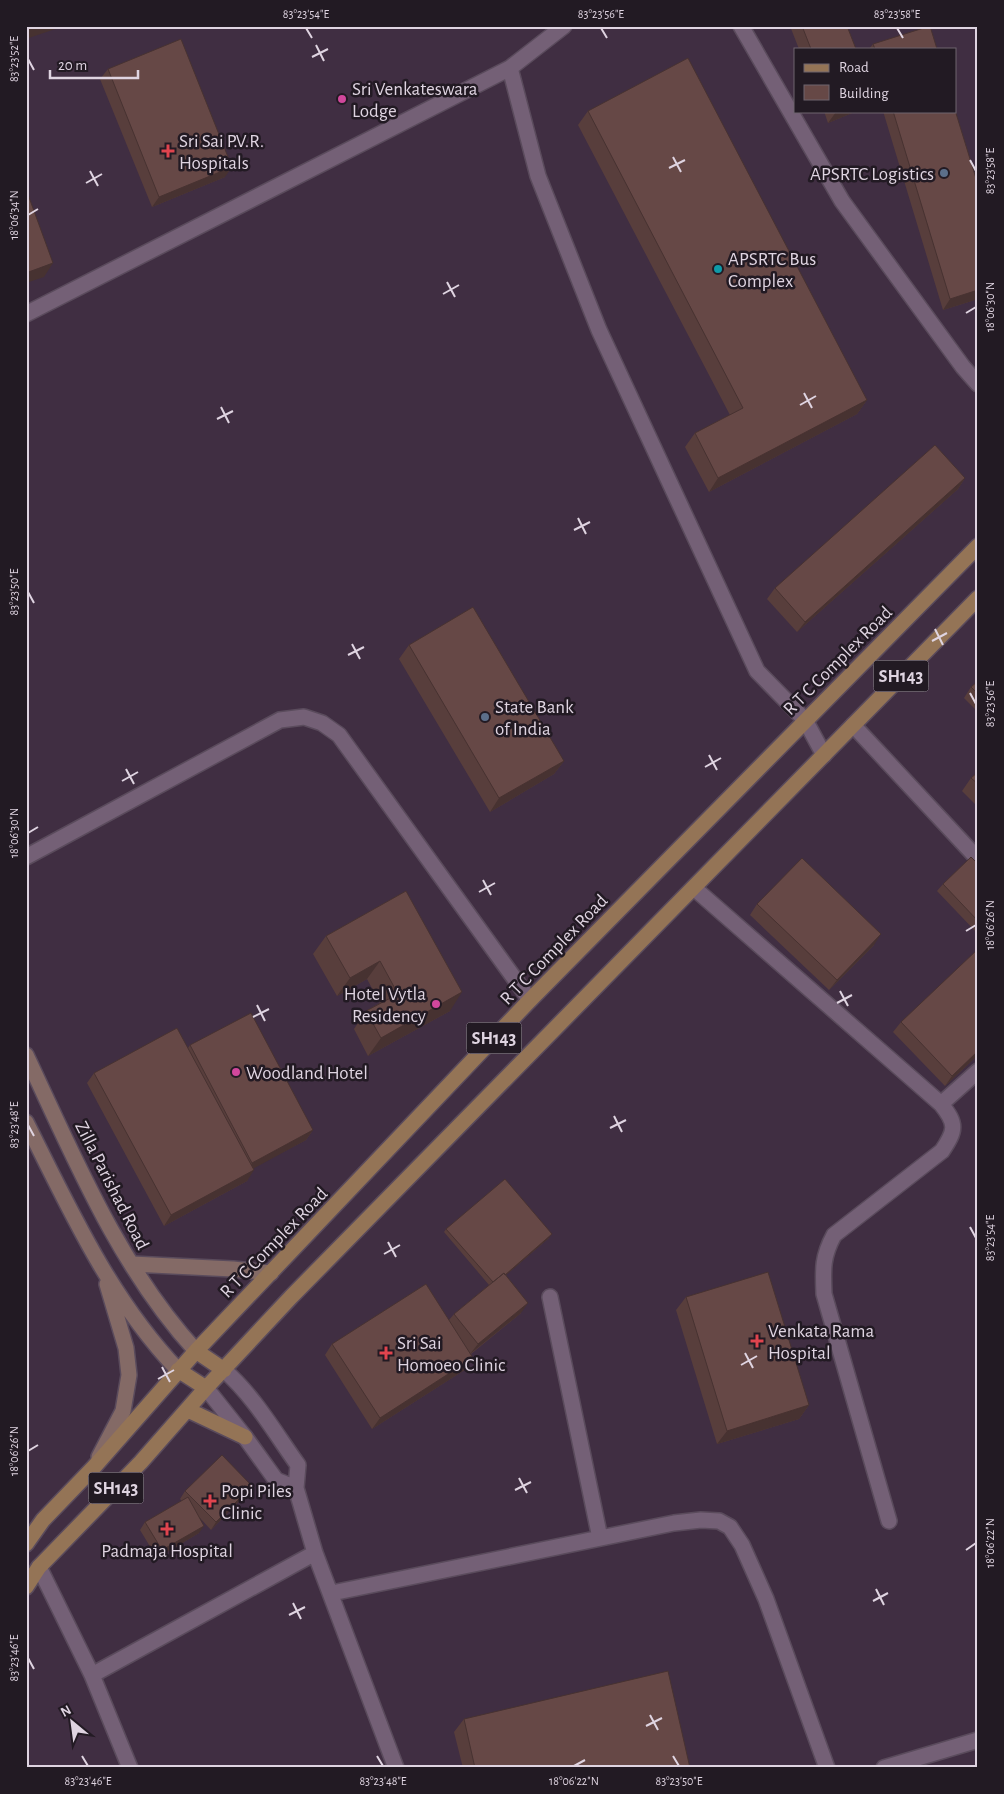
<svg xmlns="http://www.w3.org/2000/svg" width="1004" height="1794" font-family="'Alegreya Sans',sans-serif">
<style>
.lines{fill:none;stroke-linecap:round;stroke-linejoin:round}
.lane-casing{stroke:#5a4b5c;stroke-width:18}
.street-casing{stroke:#5a4b5c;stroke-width:18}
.secondary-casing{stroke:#5a4b5c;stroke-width:18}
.primary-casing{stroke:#5a4b5c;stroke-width:18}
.lane{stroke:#746076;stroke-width:15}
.street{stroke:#746076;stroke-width:15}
.secondary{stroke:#846a66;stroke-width:15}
.primary{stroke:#947456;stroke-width:15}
.wall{fill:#583e3c}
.shaded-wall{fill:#473231}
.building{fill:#664846;stroke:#473231}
.ticks{fill:none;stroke:#dfd4e1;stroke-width:2}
.hotel-dot{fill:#d1479c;stroke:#221a23;stroke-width:2}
.health-dot{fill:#e0444e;stroke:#221a23;stroke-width:2}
.service-dot{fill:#5c6f8a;stroke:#221a23;stroke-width:2}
.culture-dot{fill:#0f9aa8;stroke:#221a23;stroke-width:2}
.labels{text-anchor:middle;stroke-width:5;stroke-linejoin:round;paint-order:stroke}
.shield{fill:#221a23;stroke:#a69ca8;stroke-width:1}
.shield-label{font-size:18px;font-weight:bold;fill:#dfd4e1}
.poi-label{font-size:19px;fill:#dfd4e1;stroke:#221a23;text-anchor:start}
.street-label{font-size:19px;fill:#dfd4e1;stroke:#221a23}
.neatline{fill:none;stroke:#dfd4e1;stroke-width:2}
.ticks-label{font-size:12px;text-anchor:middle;fill:#dfd4e1}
</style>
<rect width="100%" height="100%" fill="#402e42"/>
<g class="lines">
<defs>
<path id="lane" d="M741,26L842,201L963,367L978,384
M510,68L538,176L599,330L757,671L805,720L824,755
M26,314L510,68L564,26
M26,857L280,720L304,717L322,723L339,735L530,1000"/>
<path id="street" d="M853,725L978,859
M694,888L941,1104C957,1124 956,1130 942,1151L834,1235C822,1257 823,1270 824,1294L889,1521
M941,1104L978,1071
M550,1297L600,1538
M224,1370C254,1396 275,1433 298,1465L296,1488L315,1553L396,1768
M206,1388L245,1437L276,1480L296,1488
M39,1567L92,1675L130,1768
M332,1593L674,1523L701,1520L719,1521L730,1527L742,1545L766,1599L827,1768
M92,1675L315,1553
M884,1768L978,1740"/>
<path id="secondary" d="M26,1055C74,1157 119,1267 196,1351
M26,1122C69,1208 110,1299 178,1370
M132,1264L233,1269L271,1273
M99,1457L123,1411L129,1375L126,1348L107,1284"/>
<path id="primary" d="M196,1351L224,1370
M178,1370L206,1388
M188,1410L245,1437
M26,1544L43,1520L94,1467L196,1351L530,1000L978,546
M26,1587L39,1567L141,1462L206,1388L291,1297L978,598"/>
</defs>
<!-- lane casing -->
<use href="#lane" class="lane-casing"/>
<!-- street casing -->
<use href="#street" class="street-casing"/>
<!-- secondary casing -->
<use href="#secondary" class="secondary-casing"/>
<!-- primary casing -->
<use href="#primary" class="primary-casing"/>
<!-- lane -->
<use href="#lane" class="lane"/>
<!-- street -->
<use href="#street" class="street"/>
<!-- secondary -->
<use href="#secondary" class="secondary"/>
<!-- primary -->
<use href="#primary" class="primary"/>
</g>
<!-- wall -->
<path class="wall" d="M790,26H847L856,49H799Z
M873,44L937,49H869Z
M108,69L225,177L152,207L100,79Z
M588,111L867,400L857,414L709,492L685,447L695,433L730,415L578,125Z
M824,111H857L828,123Z
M883,111H955L978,299L943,310Z
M965,478L958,489L797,632L767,599L775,588Z
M409,645L564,761L554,774L490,812L399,659Z
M978,681V712L964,698L971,687Z
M978,772V807L962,791L971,778Z
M978,864V934L937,891L943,884Z
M406,891L450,1011L368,1056L354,1029L366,1011L380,1003L367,979L337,996L313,954L326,936Z
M757,904L874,945L829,990L750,915Z
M901,1022L978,1055L945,1086L893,1032Z
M190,1045L313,1130L306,1140L253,1168L247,1181L164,1226L87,1083L94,1073L188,1048Z
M446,1229L549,1238L506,1275L521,1313L471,1354L473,1358L466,1369L372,1429L325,1355L332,1344L449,1320L454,1314L489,1285L444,1232Z
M686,1297L809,1405L799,1419L717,1444L676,1310Z
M185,1491L247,1493L211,1530L200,1518L199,1533L157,1558L140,1530L145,1522L182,1501L180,1499Z
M464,1719L690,1768H463L454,1732Z"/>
<!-- shaded-wall -->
<path class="shaded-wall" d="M32,26H64L26,39V28Z
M838,111H857L828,123L836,112Z
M232,167L225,177L152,207L159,197Z
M53,263L44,277L26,283V273Z
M978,290V299L943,310L950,299Z
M867,400L857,414L709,492L718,478Z
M965,478L958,489L797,632L805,622Z
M564,761L554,774L490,812L499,798Z
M881,934L874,945L829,990L837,980Z
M380,961L367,979L337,996L350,978Z
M462,992L450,1011L368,1056L381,1038Z
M978,1051V1055L945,1086L952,1076Z
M313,1130L306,1140L245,1173L252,1163Z
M254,1170L247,1181L164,1226L171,1215Z
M552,1234L549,1238L491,1288L494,1284Z
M528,1303L521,1313L470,1354L478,1344Z
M473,1358L466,1369L372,1429L380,1418Z
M809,1405L799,1419L717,1444L727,1431Z
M252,1486L247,1493L211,1530L216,1522Z
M204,1526L199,1533L157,1558L162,1550Z"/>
<!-- building -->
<path class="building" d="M802,26H847L856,49H811Z
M930,26L937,49H875L873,44Z
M181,39L232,167L159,197L108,69Z
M688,58L867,400L718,478L695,433L743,408L588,111Z
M955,110L978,185V290L950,299L893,111H955Z
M26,189L53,263L26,273Z
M935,445L965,478L805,622L775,588Z
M473,607L564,761L499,798L409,645Z
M978,681V694L971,687Z
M978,772V784L971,778Z
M971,857L978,864V921L943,884Z
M802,858L881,934L837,980L757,904Z
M406,891L462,992L381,1038L366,1011L398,994L380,961L350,978L326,936Z
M978,949V1051L952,1076L901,1022Z
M251,1013L313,1130L252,1163L190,1045Z
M177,1028L254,1170L171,1215L94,1073Z
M505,1179L552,1234L505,1275L504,1273L493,1282L446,1229Z
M768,1272L809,1405L727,1431L686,1297Z
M504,1273L528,1303L478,1344L454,1314Z
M426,1284L473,1358L380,1418L332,1344Z
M222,1455L252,1486L216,1522L185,1491Z
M188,1497L204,1526L162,1550L145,1522Z
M668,1671L690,1768H475L464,1719Z"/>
<!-- ticks -->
<path class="ticks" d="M306,28L312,38M601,28L607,38M897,28L903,38M316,45L324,61M312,57L328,49M28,59L34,70M673,157L681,172M970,160L976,171M669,168L685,160M90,171L98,186M86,183L102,174M28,215L38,209M447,282L455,297M443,294L459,285M966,313L976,307M804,393L812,408M800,405L816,396M221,407L229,423M217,419L233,411M578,518L586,534M574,530L590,522M28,592L34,603M935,629L943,645M932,641L947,633M352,644L360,659M348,655L364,647M970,693L976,704M709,755L717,770M705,767L721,758M126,769L134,784M122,781L138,772M28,833L38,827M483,880L491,895M479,892L495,883M966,931L976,925M840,991L848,1006M837,1003L852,995M257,1005L265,1021M253,1017L269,1009M614,1116L622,1132M28,1125L34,1136M610,1128L626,1120M970,1227L976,1238M388,1242L396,1257M384,1254L400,1245M745,1353L753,1368M741,1365L757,1356M162,1367L170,1382M158,1379L174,1370M28,1451L38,1445M519,1478L527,1493M515,1490L531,1482M966,1550L976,1543M876,1589L884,1605M873,1601L888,1593M293,1603L301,1619M289,1615L305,1607M28,1658L34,1669M650,1715L658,1730M646,1726L662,1718M82,1756L88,1766M377,1756L383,1766M673,1756L679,1766M574,1766L585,1760"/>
<!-- markers -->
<g class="hotel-dot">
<circle cx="342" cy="99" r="5"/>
<circle cx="436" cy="1004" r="5"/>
<circle cx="236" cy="1072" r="5"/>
</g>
<g class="health-dot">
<path d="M165.5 143.5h5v5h5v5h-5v5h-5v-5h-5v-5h5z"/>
<path d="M754.5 1333.5h5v5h5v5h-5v5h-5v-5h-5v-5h5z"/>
<path d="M383.5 1345.5h5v5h5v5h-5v5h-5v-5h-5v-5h5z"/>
<path d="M207.5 1493.5h5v5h5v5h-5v5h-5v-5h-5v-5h5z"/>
<path d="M164.5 1521.5h5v5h5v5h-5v5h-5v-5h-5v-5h5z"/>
</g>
<g class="service-dot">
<circle cx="944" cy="173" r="5"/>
<circle cx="485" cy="717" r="5"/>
</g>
<circle class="culture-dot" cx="718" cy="269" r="5"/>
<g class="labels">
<!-- shield labels -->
<g class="shield">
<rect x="873.5" y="660.5" width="55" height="31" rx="4"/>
<rect x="466.5" y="1022.5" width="55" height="31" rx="4"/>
<rect x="88.5" y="1472.5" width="55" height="31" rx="4"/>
</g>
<g class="shield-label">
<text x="901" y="682">SH143</text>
<text x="494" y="1044">SH143</text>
<text x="116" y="1494">SH143</text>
</g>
<!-- poi labels -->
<g class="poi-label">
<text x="352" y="95">Sri Venkateswara<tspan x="352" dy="22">Lodge</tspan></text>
<text x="179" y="147">Sri Sai P.V.R.<tspan x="179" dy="22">Hospitals</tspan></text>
<text x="934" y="180" text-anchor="end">APSRTC Logistics</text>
<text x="728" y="265">APSRTC Bus<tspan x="728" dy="22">Complex</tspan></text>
<text x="495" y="713">State Bank<tspan x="495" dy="22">of India</tspan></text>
<text x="426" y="1000" text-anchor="end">Hotel Vytla<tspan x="426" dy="22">Residency</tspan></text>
<text x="246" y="1079">Woodland Hotel</text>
<text x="768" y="1337">Venkata Rama<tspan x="768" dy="22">Hospital</tspan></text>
<text x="397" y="1349">Sri Sai<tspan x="397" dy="22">Homoeo Clinic</tspan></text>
<text x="221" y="1497">Popi Piles<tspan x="221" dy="22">Clinic</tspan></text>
<text x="167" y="1557" text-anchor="middle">Padmaja Hospital</text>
</g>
<!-- street labels -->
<g class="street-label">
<text transform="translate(837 660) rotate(-45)" y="7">R T C Complex Road</text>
<text transform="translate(553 949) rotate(-46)" y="7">R T C Complex Road</text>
<text transform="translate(113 1185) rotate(63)" y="7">Zilla Parishad Road</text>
<text transform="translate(273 1242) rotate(-46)" y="7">R T C Complex Road</text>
</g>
</g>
<!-- border -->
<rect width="1004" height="1794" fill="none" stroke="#221a23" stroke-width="55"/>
<!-- legend -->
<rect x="794" y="48" width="162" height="65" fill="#221a23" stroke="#6e646f"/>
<rect x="804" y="64" width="25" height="8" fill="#947456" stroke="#6e646f"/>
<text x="839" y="72" font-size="15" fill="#dfd4e1">Road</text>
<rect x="804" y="85" width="25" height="15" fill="#664846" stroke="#6e646f"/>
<text x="839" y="98" font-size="15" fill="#dfd4e1">Building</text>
<!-- north arrow -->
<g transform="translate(72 1722) rotate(331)" stroke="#221a23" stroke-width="4" paint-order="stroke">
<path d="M0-4L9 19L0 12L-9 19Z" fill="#dfd4e1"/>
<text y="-8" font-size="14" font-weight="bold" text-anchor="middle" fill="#dfd4e1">N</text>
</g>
<!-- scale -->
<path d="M50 70v8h88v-8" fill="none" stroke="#dfd4e1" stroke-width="2.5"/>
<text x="58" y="70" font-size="15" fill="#dfd4e1" stroke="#221a23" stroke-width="4" paint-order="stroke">20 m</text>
<rect x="28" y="28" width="948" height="1738" class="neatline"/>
<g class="ticks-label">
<text x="306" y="18">83°23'54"E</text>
<text x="601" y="18">83°23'56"E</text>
<text x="897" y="18">83°23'58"E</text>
<text transform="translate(14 59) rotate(-90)" y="4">83°23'52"E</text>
<text transform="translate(990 171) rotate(-90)" y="4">83°23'58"E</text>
<text transform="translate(14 215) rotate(-90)" y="4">18°06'34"N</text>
<text transform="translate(990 307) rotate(-90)" y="4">18°06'30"N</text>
<text transform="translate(14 592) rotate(-90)" y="4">83°23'50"E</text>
<text transform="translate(990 704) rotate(-90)" y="4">83°23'56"E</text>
<text transform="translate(14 833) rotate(-90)" y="4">18°06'30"N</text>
<text transform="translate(990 925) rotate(-90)" y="4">18°06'26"N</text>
<text transform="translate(14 1125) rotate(-90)" y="4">83°23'48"E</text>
<text transform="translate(990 1238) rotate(-90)" y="4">83°23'54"E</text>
<text transform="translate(14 1451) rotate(-90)" y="4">18°06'26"N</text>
<text transform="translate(990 1543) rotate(-90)" y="4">18°06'22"N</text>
<text transform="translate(14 1658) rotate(-90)" y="4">83°23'46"E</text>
<text x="88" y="1785">83°23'46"E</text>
<text x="383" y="1785">83°23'48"E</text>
<text x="574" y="1785">18°06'22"N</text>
<text x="679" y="1785">83°23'50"E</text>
</g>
</svg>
